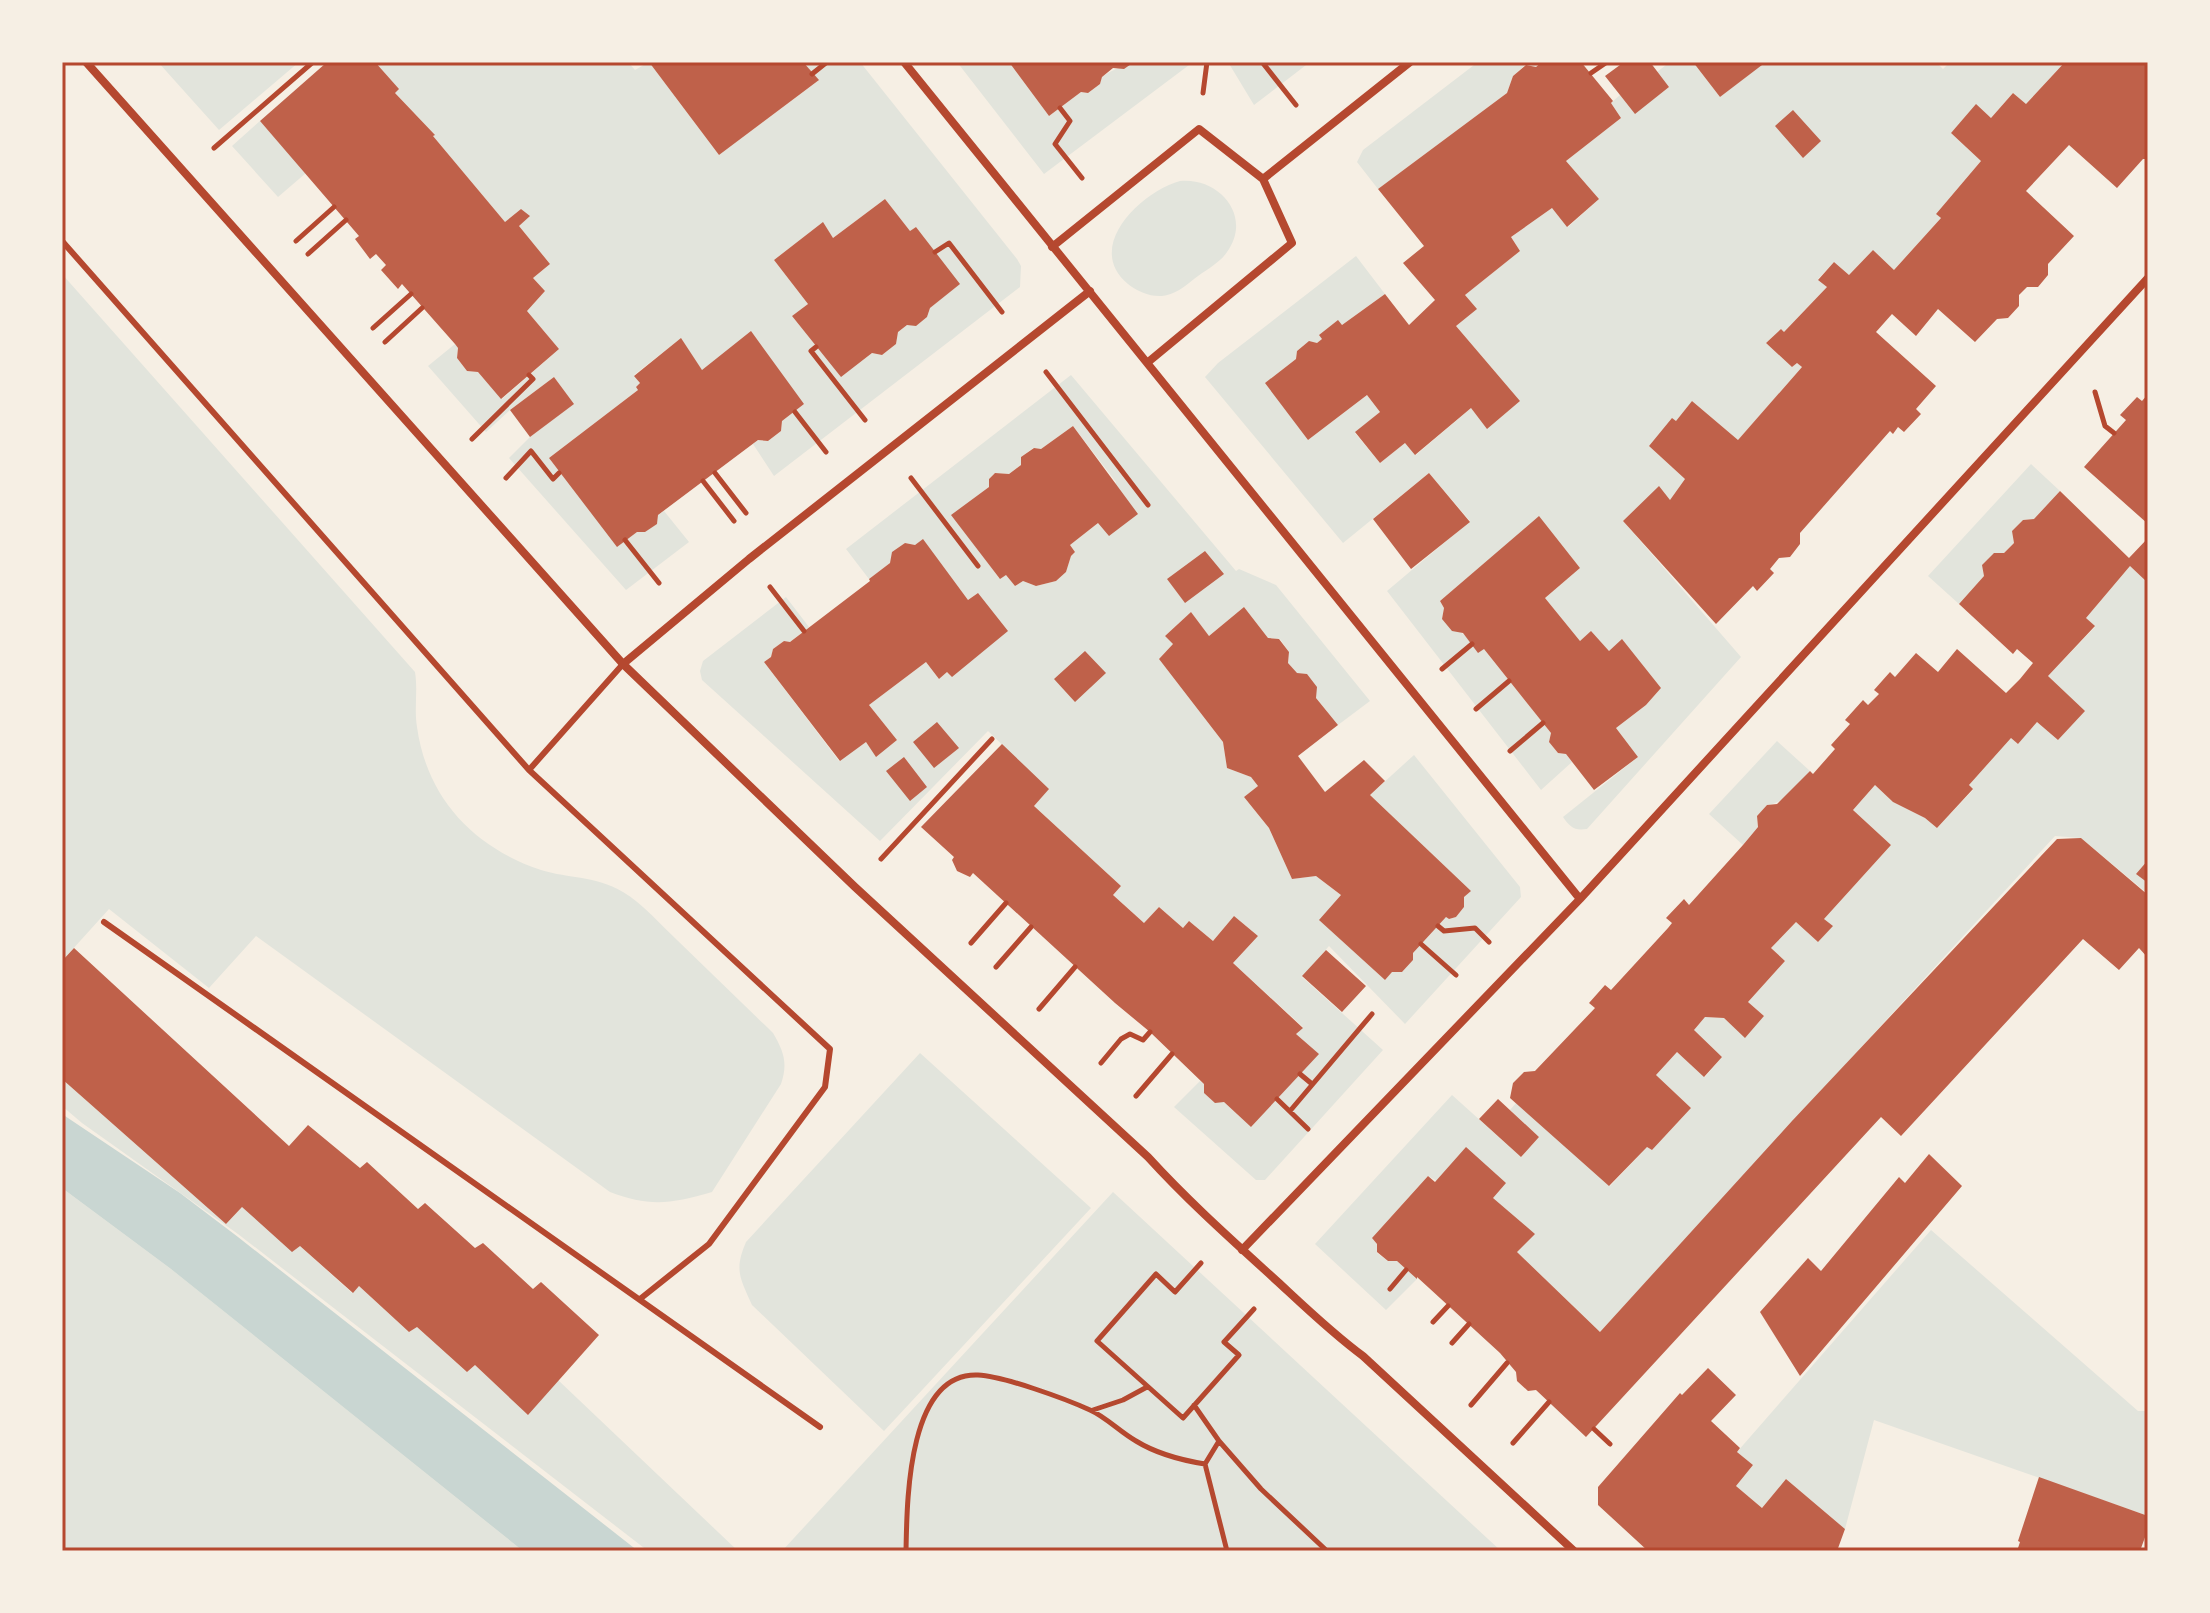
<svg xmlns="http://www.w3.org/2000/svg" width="2210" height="1613" font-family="Mulish,sans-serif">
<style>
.green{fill:#e2e4dc;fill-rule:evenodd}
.water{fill:#c9d6d2}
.building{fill:#bf614a}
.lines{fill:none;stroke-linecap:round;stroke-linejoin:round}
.path{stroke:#b5482f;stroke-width:5}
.service{stroke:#b5482f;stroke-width:6}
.minor{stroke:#b5482f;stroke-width:8}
.neatline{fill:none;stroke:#b5482f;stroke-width:3}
</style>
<rect width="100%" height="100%" fill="#f6efe4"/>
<!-- green -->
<path class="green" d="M158,62H299L219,130Z
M375,62H628L635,70L649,62L719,155L818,81L803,62H860L1017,259L1021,266L1020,287L774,476L753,444L758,440L768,441L781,431L782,421L804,404L702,370L680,339L634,375L640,383L636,387L638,390L549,458L617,546L637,532L657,524L658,515L664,511L689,542L626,590L509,458L530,437L573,404L554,377L510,410L486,432L428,366L455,344L458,348L457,358L467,371L478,372L502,399L559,349L527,311L545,291L533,278L550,264L519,226L529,216L521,209L505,222L433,136L434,134L395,93ZM885,199L910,231L916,227L959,284L930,308L927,317L916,325H907L898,332L896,344L882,355L872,353L842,376L792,316L808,304L774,260L822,223L833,238Z
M957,62H1009L1049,116L1081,92L1088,93L1100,84L1102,77C1127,58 1161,62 1193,62L1044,174Z
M1228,62H1310L1254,105Z
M1478,62H1542L1536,67L1525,65L1513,76L1507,93L1378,189L1357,162L1363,150Z
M1670,62H1693L1720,97L1761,65L1760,62H1936L1943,69L1950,62H2065L2026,104L2013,93L1991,118L1976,105L1951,133L1981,161L1936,214L1941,218L1894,270L1873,250L1849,275L1834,262L1818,279L1827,287L1784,332L1781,329L1766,343L1792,367L1797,363L1802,367L1738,440L1692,401L1676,421L1672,419L1649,446L1685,479L1670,500L1659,487L1623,521L1741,657L1587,829C1574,831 1570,827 1563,817L1638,757L1616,728L1646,705L1661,688L1622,640L1609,651L1591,632L1580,641L1545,598L1580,568L1539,517L1440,601L1444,608L1442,619L1484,649L1551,733L1549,742L1558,753L1566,754L1572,762L1541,790L1387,591L1470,521L1429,473L1343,543L1205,377L1218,363L1356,256L1385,294L1342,325L1337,321L1320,335L1322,339L1317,343L1308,342L1297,351L1296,359L1266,383L1308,440L1367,395L1380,412L1355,433L1380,463L1405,443L1416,455L1471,408L1487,428L1520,401L1456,326L1476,309L1465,295L1520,251L1511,237L1552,208L1568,227L1599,199L1566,161L1621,118L1611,103L1620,95L1635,113L1669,87L1657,72Z
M260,121L306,173L278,197L232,146Z
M1180,181C1219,177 1253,216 1227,252C1220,263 1204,271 1194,279C1184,287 1174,295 1162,296C1150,297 1137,291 1128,284C1083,247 1142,191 1180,181Z
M62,274L415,672C418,690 414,709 417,727C427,798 473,847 541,870C570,879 594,875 623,892C643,904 660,924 677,940C709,971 741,1002 773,1033C784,1052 788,1063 781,1084L712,1192C671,1204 649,1207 610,1192L256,936L209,988L109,909L62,961Z
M1071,375L1236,571L1239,569L1276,585L1370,701L1338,725L1288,663L1289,652L1280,639L1268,638L1244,607L1209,636L1191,612L1165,636L1173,644L1159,659L1223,742L1227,768L1251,777L1258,786L1244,797L1269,828L1292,879L1316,876L1341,895L1320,920L1385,980L1392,972H1402L1413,960V953L1446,917L1449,919L1456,917L1464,907V897L1470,891L1370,795L1414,755L1520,887L1521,897L1405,1024L1329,946L1302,977L1383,1050L1265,1180H1256L1174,1107L1200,1081L1204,1084V1093L1224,1102L1251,1127L1318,1054L1296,1034L1303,1027L1233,963L1258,936L1234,916L1213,941L1190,922L1183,928L1159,907L1144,923L1113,895L1121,886L1034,806L1048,789L988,731L880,841L702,680L700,671L703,661L786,597L809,627L790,642L784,641L773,649L771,657L764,662L839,761L866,742L876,756L897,740L869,705L926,662L939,679L947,672L952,677L978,593L968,600L923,540L915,545L905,543L890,563L869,579L846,549ZM1073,426L1116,482L1098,523L1070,545L1075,552L1071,556L1066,572L1056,581L1036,586L1023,581L1015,586L1006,575L999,578L952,515L989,487V479L995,473L1009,474L1021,465V457L1033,448L1041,449Z
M2031,464L2060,491L2034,519L2023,520L2013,531L2014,543L2004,553L1983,565L1984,576L1959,604L1928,576Z
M2130,566L2148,583V894L2081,838L2055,836L1600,1332L1517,1252L1534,1234L1428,1176L1372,1238L1377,1244V1253L1388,1261H1397L1417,1279L1386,1310L1315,1244L1452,1095L1521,1157L1539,1137L1510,1110L1516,1103L1610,1186L1647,1147L1652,1150L1691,1108L1656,1075L1677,1052L1705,1077L1722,1057L1694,1030L1705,1017L1724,1018L1745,1037L1764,1016L1748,1002L1785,961L1771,948L1796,922L1818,942L1832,926L1824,919L1891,845L1853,810L1875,785L1893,802L1925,818L1937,828L1973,790L1969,785L2011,738L2018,744L2037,722L2058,740L2084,711L2048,676L2095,627L2086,618Z
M1777,741L1810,771C1797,785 1786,803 1767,805L1757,816L1758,827L1743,845L1709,814Z
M920,1053L1091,1208L884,1431L752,1305C740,1278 734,1270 746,1242Z
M62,1079L226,1224L242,1207L300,1246L352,1293L359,1286L409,1332L417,1327L467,1372L475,1365L527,1414L558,1380L738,1551H648L238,1234L82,1123L62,1106Z
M62,1188L171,1269L523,1551H62Z
M1113,1192L1501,1551H782Z
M1931,1230L2138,1411H2148V1516L1874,1420L1845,1529L1786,1479L1762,1508L1736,1486L1753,1465L1737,1452Z"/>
<!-- water -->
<path class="water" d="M62,1114L180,1193L238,1237L638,1551H523L171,1269L62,1188Z"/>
<!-- building -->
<path class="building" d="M331,62H375L399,89L395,93L435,135L433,136L505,222L521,209L530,216L519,226L550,264L533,278L545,291L527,311L559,349L501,399L478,372L467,371L457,358L458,348L455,344L402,284L398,289L381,270L386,265L376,254L370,259L355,239L359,236L260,121L326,63L328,65Z
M649,62H803L819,80L719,155Z
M1009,62H1134L1124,69L1113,68L1102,77L1100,84L1088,93L1081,92L1049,116Z
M1542,62H1581L1613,101L1611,103L1621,118L1566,161L1599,199L1567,227L1552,208L1511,237L1520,251L1465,295L1477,309L1456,326L1520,401L1487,429L1471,408L1415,455L1405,443L1380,463L1355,432L1380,412L1367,395L1308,440L1265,383L1296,359L1297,351L1309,341L1317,343L1322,339L1319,335L1338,320L1342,325L1385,294L1409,325L1435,300L1403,263L1424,246L1378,189L1507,93L1513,76L1526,65L1536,67Z
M1624,62H1650L1669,87L1635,114L1605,76Z
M1693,62H1760L1762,65L1720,97Z
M2065,62H2148V159H2143L2117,188L2069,145L2026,191L2074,236L2048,264V275L2038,287H2027L2019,295V306L2008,318L1997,319L1975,342L1938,309L1916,336L1892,314L1876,332L1936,386L1916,409L1921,414L1904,432L1898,427L1893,434L1890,431L1800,533V544L1790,557L1779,558L1770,569L1774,573L1757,591L1753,586L1716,624L1623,521L1659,486L1670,500L1685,479L1649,446L1672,418L1676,421L1692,401L1738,440L1802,367L1797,363L1792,367L1766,343L1781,329L1784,332L1827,287L1818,280L1834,262L1849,275L1873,250L1894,270L1941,218L1936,214L1981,161L1951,133L1976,104L1991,118L2013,93L2026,104Z
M1793,110L1821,141L1803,158L1775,126Z
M885,199L910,231L916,227L960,284L930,308L927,317L916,326L907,325L898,332L896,344L882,355L872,353L841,377L792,316L808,304L774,260L823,222L833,238Z
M751,331L804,404L782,421L781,431L768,441L758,440L658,515L657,524L645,532H637L617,547L549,458L638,390L636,387L640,383L634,376L681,338L702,370Z
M554,377L574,404L530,437L510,410Z
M2148,394V524L2084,467L2126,420L2120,415L2137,397L2142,401Z
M1073,426L1138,514L1109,536L1098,523L1070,545L1075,552L1071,556L1066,572L1056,581L1036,586L1023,581L1015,586L1006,575L1000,579L951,515L989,487V479L995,473L1009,474L1021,465V457L1034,448L1041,449Z
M1429,473L1470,522L1411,569L1373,519Z
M2060,491L2129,558L2148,538V583L2130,566L2086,618L2095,626L2048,676L2085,711L2058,740L2037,722L2018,744L2011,738L1969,785L1973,789L1937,828L1925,818L1893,802L1875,785L1853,810L1891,845L1824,919L1833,926L1818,942L1796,922L1771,948L1785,961L1748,1002L1764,1016L1745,1038L1724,1018L1705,1017L1694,1030L1722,1057L1704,1077L1677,1052L1656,1075L1691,1108L1652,1150L1647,1147L1609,1186L1510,1098L1513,1083L1524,1072L1535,1071L1595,1008L1589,1003L1605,985L1611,990L1668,928L1672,923L1666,918L1684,899L1689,905L1743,845L1758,827L1757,816L1767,805L1777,804L1810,771L1813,774L1835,749L1831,745L1850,724L1845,720L1863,700L1868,705L1879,694L1874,690L1890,672L1895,677L1916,653L1938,672L1957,649L2006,693L2020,679L2033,663L2017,649L2013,654L1959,604L1984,576L1982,565L1994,553H2004L2014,543L2012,531L2023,520L2034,519Z
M1539,516L1580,568L1545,598L1580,641L1591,631L1609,651L1622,639L1661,688L1646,705L1616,728L1638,757L1594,790L1566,754L1558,753L1549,742L1551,733L1484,649L1478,653L1463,633L1452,631L1442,619L1444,608L1440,601Z
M923,539L968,600L978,593L1008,631L952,677L947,672L939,679L926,662L869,705L897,740L876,757L866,742L840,761L764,662L771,657L773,649L784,641L790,642L870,581L869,579L890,563L892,552L905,543L915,545Z
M1205,551L1224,574L1185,603L1167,579Z
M1244,607L1268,638L1279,639L1289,652L1288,663L1297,673L1307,674L1317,687L1316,698L1338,725L1298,756L1325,792L1364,760L1385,781L1370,795L1471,891L1464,897V907L1456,917L1449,919L1446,917L1413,953V960L1402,972H1392L1385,980L1319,920L1341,895L1316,876L1292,879L1269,828L1244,797L1258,786L1251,777L1227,768L1223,742L1159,659L1173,644L1165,636L1191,612L1209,636Z
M1085,651L1106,673L1075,702L1054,679Z
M937,722L959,748L934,768L913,742Z
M1002,744L1049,789L1034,806L1121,886L1113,895L1144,923L1159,907L1183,928L1189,921L1213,941L1234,916L1258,936L1233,963L1303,1028L1296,1034L1319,1054L1251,1127L1224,1102L1215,1103L1204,1093V1084L1150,1032L1115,1003L973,873L970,877L957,871L952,860L954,857L921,827Z
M904,757L927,787L910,801L886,771Z
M2081,838L2148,895V958L2139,948L2119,970L2083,939L1901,1136L1881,1117L1586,1437L1536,1390L1528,1391L1517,1381L1516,1372L1500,1353L1417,1277V1279L1397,1261H1388L1377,1252V1244L1372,1238L1428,1176L1435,1182L1466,1147L1506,1183L1493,1198L1535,1234L1517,1252L1600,1332L1792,1121L2057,839Z
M2148,860V883L2136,874Z
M74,948L289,1146L308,1125L360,1168L367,1162L418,1209L425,1203L475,1248L483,1243L533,1289L541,1282L599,1335L528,1415L475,1365L467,1372L417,1327L409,1332L359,1286L353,1293L300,1246L292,1252L242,1207L226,1224L62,1079V961Z
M1326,950L1366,986L1342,1012L1302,976Z
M1498,1099L1539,1137L1521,1157L1479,1119Z
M1929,1154L1962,1186L1800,1376L1760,1312L1808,1258L1821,1271L1899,1177L1905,1183Z
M1708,1368L1736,1395L1711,1421L1740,1448L1737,1452L1753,1465L1736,1486L1762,1508L1786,1479L1845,1529L1837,1551H1648L1598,1505V1487L1680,1393L1682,1395Z
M2039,1477L2148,1516V1529L2140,1551H2017L2020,1542L2018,1541Z"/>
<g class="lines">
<!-- path -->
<path class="path" d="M1262,62L1296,105
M1591,73L1607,62
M812,74L827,62
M1203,93L1207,62
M1060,108L1070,121L1055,144L1082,178
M214,148L313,62
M296,241L334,207
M935,252L949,243L1002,312
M308,254L346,220
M373,328L411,294
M385,342L422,308
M816,347L811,351L865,420
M1046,372L1148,505
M2095,392L2105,426L2114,433
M795,412L826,452
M472,439L533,379L529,375
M715,473L746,513
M506,478L531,451L553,479L559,473
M911,478L978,566
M703,481L734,521
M625,540L659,583
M770,587L804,631
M1442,669L1472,644
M1476,709L1509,681
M1510,751L1543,723
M881,859L992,739
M1438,926L1444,931L1475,928L1489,942
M971,943L1006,903
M1421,944L1456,975
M996,967L1031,927
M1039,1009L1075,967
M1101,1063L1121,1039L1130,1034L1143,1040L1150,1032
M1300,1074L1312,1084
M1136,1096L1172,1054
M1277,1099L1308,1129
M1290,1111L1372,1014
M1201,1263L1175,1292L1156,1274L1097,1341L1183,1418L1239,1355L1224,1342L1254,1309
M1390,1289L1406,1270
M1433,1322L1448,1306
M1452,1343L1469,1324
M1194,1405L1219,1441L1205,1464L1227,1551
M1471,1405L1507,1363
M1093,1410L1123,1400L1147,1387
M1594,1429L1610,1444
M1219,1441L1261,1489L1327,1551
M1513,1443L1549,1402
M906,1551C907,1503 907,1372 978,1375C1003,1376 1066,1399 1090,1410C1106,1417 1120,1432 1136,1441C1157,1454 1180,1460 1205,1464"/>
<!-- service -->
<path class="service" d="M62,241L529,770L830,1049L825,1087L709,1244L640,1299
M529,770L623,664
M104,922L820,1427"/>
<!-- minor -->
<path class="minor" d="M86,62L623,664L855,887L1148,1157C1189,1202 1233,1241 1278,1282C1306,1308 1333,1334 1363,1356L1574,1551
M904,62L1580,899
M1052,247L1199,129L1263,179
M1147,363L1292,243L1263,179L1410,62
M623,664L749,559L1090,291
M1242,1250L1580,899L2148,278"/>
</g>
<!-- border -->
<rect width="2210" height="1613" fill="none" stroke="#f6efe4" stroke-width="128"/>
<rect x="64" y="64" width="2082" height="1485" class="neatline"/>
</svg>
